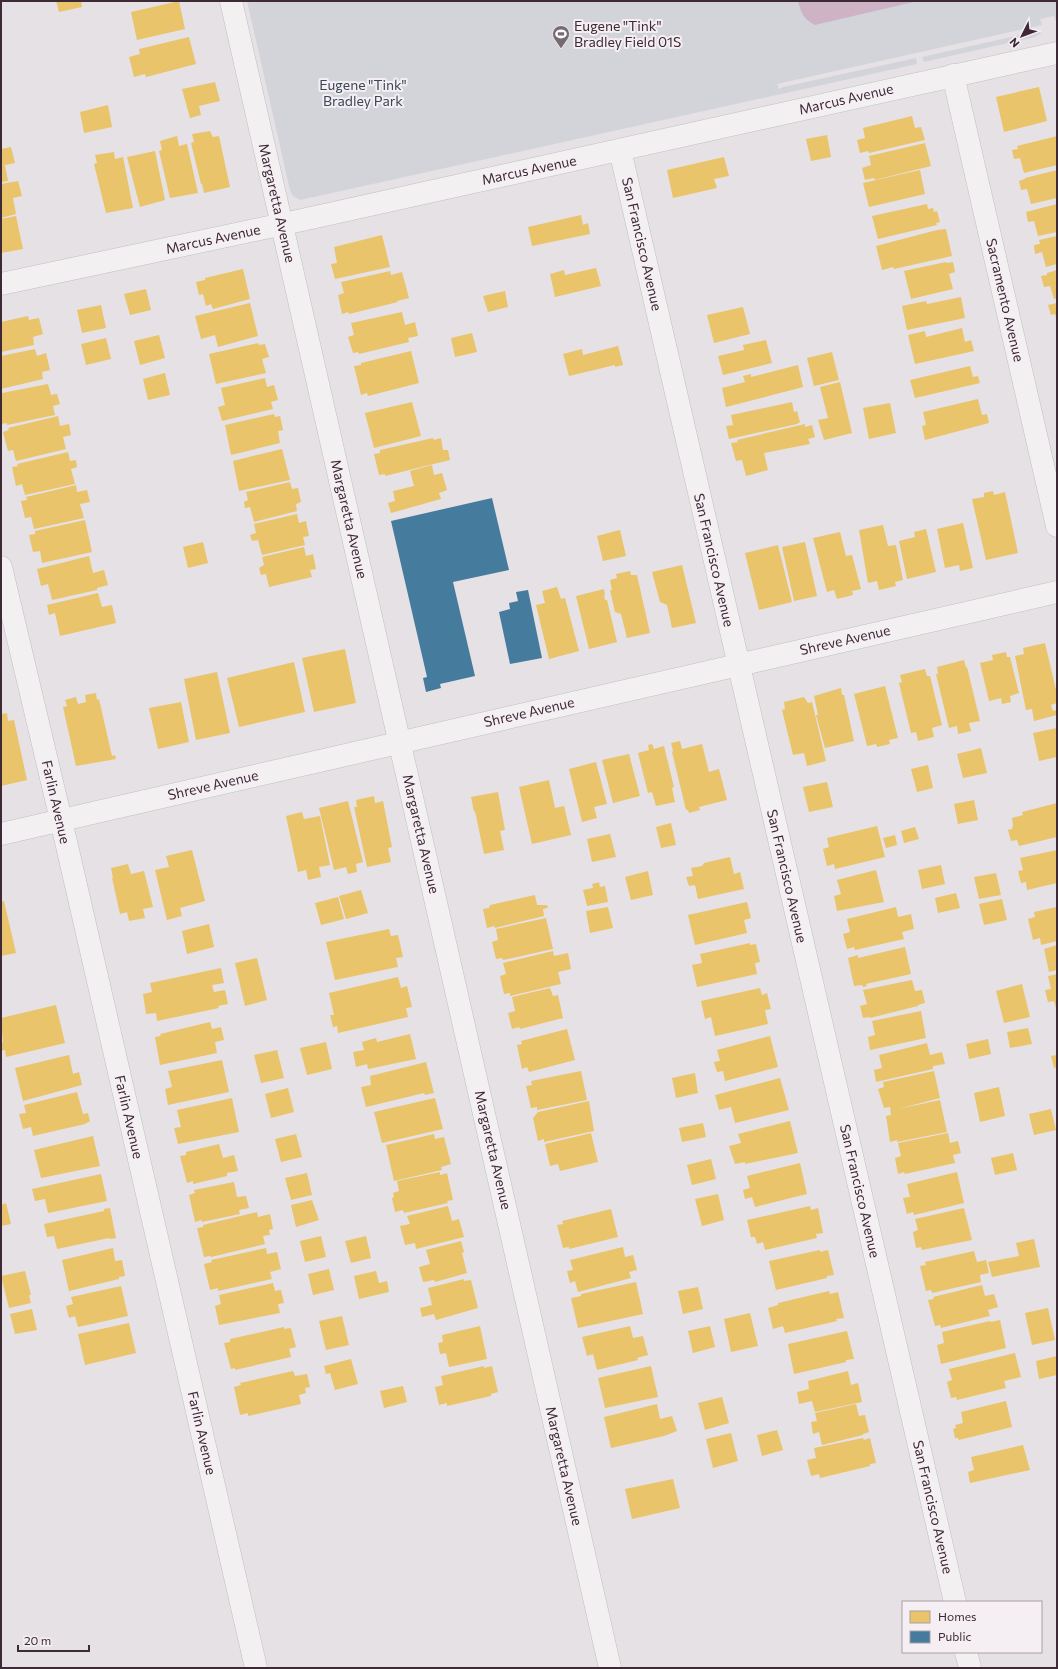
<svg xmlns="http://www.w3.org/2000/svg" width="1058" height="1669" font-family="Commissioner,sans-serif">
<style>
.green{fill:#d2d4d9}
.water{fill:#ceb3c7}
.homes{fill:#e9c46a}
.public{fill:#457b9d}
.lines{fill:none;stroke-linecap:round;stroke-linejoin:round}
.minor-casing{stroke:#c1bec0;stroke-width:23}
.tertiary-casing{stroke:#c1bec0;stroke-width:23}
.minor{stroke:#f3f0f2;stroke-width:22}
.tertiary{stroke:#f3f0f2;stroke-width:22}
.labels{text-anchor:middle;stroke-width:4;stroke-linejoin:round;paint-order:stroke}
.poi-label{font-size:14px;fill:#3d2a36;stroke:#f5eff3;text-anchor:start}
.park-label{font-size:14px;fill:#394757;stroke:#f5eff3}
.street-label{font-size:14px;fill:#3d2a36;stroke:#f5eff3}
</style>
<rect width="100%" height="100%" fill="#e6e1e4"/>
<!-- green -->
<path class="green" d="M247,1H1057V21H1056L1054,16L1040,19L1042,25L777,84L779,89L783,87L916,58L917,64L300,200L293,196L290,190Z
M1042,30L1040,34L1035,37L924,62L922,57Z"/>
<!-- water -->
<path class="water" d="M798,1H918L815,25C804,20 801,13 798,1Z"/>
<!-- homes -->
<path class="homes" d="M56,1H81L82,7L59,12Z
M179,1L185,29L137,40L131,12Z
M189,37L196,64L146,77L145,74L134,77L129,57L140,54L139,49Z
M215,82L220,101L199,106L201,115L190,118L182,89Z
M1039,87L1047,121L1004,132L996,97Z
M108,105L112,127L84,133L80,112Z
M912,116L915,128L921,127L925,140L869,153L868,151L860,153L857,140L865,138L863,128Z
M210,131L213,137L219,136L230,187L204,193L202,184H201L191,143L194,142L192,134Z
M827,135L831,157L811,161L806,139Z
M177,136L179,146L187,144L198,193L170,198L159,151L162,150L160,141Z
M1057,136V165L1024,173L1020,158L1014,159L1012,150L1018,149L1017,146Z
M925,143L931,166L875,180L874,178L865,180L862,168L871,165L869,156Z
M11,147L15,163L5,165L8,181L1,182V149Z
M155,151L165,200L140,207L127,157Z
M114,152L115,159L123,157L133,208L106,213L94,164L97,163L95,155Z
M724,157L729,176L714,179L717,188L673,198L667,170Z
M920,170L925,194L869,207L863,183Z
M1057,170V198L1031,204L1027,189L1021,190L1019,181L1025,179V178Z
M18,181L22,196L13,198L16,214L1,218V184Z
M927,204L928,209L933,208L934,212L937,211L940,222L936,223L937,225L878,239L872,216Z
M1057,204V232L1038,236L1034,221L1028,222L1026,212Z
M581,215L583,225L588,223L590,234L532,246L528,227Z
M16,216L23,249L1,253V219Z
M946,229L952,256L894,269L893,267L882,270L876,246L937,230Z
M382,235L390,267L335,279L331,264L337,263L334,247Z
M1057,236V264L1046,267L1042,252L1035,254L1034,245L1040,244L1039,240Z
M946,262L947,263L953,262L955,272L949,274L953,289L911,299L904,271Z
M596,268L601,286L555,297L550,274L564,270L565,275Z
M243,269L250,299L213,309L211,304L206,306L203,294L199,295L196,282L205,280V278Z
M1057,270V298L1054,299L1050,286L1044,287L1041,276L1047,275V273Z
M390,271L391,275L402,272L409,298L397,301L398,302L349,314L348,312L342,314L338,295L344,293L341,282Z
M146,289L151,310L130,315L124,294Z
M505,291L508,307L488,312L483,296Z
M961,297L965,318L907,330L902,306L926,301L927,304Z
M250,303L258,336L218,347L215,335L201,339L195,316Z
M1057,303V318H1056L1055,314L1051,315L1048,305Z
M101,305L106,328L82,333L77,310Z
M743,307L750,334L714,343L707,315Z
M402,312L405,325L415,322L418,336L408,338L409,342L359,354L358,352L353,353L348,337L354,335L351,323Z
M28,316L29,320L39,318L43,334L33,337L34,345L1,352V322Z
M962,328L965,342L971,340L974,351L915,364L908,335L925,331L926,337Z
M472,333L477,352L455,357L451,338Z
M159,335L165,358L140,365L134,341Z
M106,338L111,359L86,365L81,344Z
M766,340L772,363L723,375L718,356L744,350L743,345Z
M258,343L259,345L265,344L269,357L262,359L266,373L216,384L209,354Z
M618,346L623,365L615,367V365L569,376L563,354L582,349L583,355Z
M35,349L37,356L46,353L50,370L42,372L43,379L1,389V356Z
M411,351L419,383L368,396L367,393L361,395L354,366L361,365V363Z
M832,352L839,380L814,386L807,358Z
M798,365L803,387L726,407L722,388L745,382L743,376L751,374V377Z
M970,366L973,377L978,376L980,383L915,398L910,380Z
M165,373L170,395L148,400L143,379Z
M265,378L267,387L274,385L278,400L271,402L273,409L222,421L218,407L225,405L221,388Z
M840,382L852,433L824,440L818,420L828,418L820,387Z
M48,384L51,395L57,394L60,404L53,406L55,415L7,425V423L1,424L2,393Z
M978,399L982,415L987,414L989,423L925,440L922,426L926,425L923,412Z
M412,402L421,436L374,448L365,413Z
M792,402L794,412L797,411L800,422L797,424L729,439L726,426L733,425L731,415Z
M890,403L896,433L869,439L863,408Z
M274,414L275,417L280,416L283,430L278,431L280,443L231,455L225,425Z
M58,416L60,426L69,424L71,435L63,437L66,449L16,461L13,450L8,451L3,432L9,430L8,428Z
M805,424V427L812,425L815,437L808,439L810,444L764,453L768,470L746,476L742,460L736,461L731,443L738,442L737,440Z
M433,438L434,440L441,438L443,450H448L450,460L385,476V474L379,475L374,454L380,453V450Z
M282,449L290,480L239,491L233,461Z
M68,452L70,461L76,460L77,467L71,469L75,484L25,495L22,484L16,486L12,467L18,466L17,464Z
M432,465L434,475L442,473L447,490L439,493L441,499L391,513L388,503L395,501L393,491L414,486L410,471Z
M290,482L292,489L298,488L301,502L296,504L297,511L254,522L250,507L245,508L244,502L248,500L246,492Z
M76,485L77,492L87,490L90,502L80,504L84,518L34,529L31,517L25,518L21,501L27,500L26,497Z
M993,491L994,495L1005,492L1018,553L986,560L972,499L984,497V493Z
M297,514L299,523L306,521L309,536L303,537L305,545L262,555L258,540L252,541L250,535L256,533L254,524Z
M85,520L92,552L42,563L40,551L33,552L29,535L35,534V531Z
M963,523L973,568L960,571L959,565L945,568L937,529Z
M883,525L888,546L896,545L903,580L895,582L896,586L879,590L877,581L868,583L859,530Z
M926,529L936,572L907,579L899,541L915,537L914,532Z
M620,530L626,556L603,561L597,536Z
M840,532L846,556L852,555L861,589L852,591L853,595L837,599L834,590L827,592L813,538Z
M203,542L208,563L188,568L183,547Z
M805,542L817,596L794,601L782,547Z
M778,545L792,602L759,610L745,553Z
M304,547L306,556L313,554L316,569L310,570L312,577L269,587L266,574L261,575L259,568L264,565L262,557Z
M89,556L93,573L104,570L108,585L97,588V590L52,600L48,584L41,586L37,569Z
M682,565L696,623L672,628L667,605L660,602L652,572Z
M630,571L631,575H637L650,633L627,638L621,614L615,612L610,590H612L610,580L617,578L616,574Z
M557,587L561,599L565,598L579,651L549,659L536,605L545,603L542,591Z
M604,589L605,595H604L605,600H607L617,642L589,649L576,596Z
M98,593L102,607L112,605L116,623L60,636L55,613L49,615L47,605Z
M1045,643L1057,694V703L1051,705L1053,711L1056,710L1057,715L1034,721L1032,709L1026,710L1015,656L1024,654L1023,648Z
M345,649L356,703L314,712L302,658Z
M1006,652L1007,657H1010L1019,693L1010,696L1011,702L1002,704L1001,698L989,701L980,663L993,660L992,655Z
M964,660L966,668L967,667L980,721L969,723L971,731L958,734L957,726L949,728L936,674H938L937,667Z
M294,662L305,712L239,727L227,678Z
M925,669L927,676H930L942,725L932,728L934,737L918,741L916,732L911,733L899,683L902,682L900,675Z
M217,672L230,733L196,740L184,679Z
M885,686L898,738L889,740L890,744L877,747L876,744L867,746L854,694Z
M841,688L842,695H844L854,741L825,748L816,715H818L814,696Z
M96,693L97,700L99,699L112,756L115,755L116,759L76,766L63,707L67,706L65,700L76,697L78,704L86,702L85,695Z
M804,697L808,703L812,702L826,761L807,766L804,753L793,755L782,710L785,709L784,702Z
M181,702L189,742L158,749L149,708Z
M7,713L8,721L14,720L27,780L1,786V714Z
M1057,728V757L1039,761L1033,733Z
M680,741L682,749L702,744L709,772L719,769L727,800L699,807L700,810L689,813L688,810H686L672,752L673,751L671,743Z
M652,744L654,749L664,746L674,787L672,788L675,802L656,806L652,792L648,793L638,753L649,750L648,745Z
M981,748L987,773L963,778L957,754Z
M629,754L640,796L613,803L602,760Z
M596,762L607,804L594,807L597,818L582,822L569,769Z
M928,765L933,788L917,792L911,769Z
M549,780L555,808L564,806L571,835L532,844L519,787Z
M827,782L833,807L809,812L803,787Z
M498,792L505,830L500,831L504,850L484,854L475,811L474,812L471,797Z
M374,796L375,803L383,801L392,847L388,848L391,862L367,867L354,807H357L356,800Z
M974,800L978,820L958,824L954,804Z
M348,801L363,862L356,864L357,872L348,874L346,867L334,870L319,808Z
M1057,803V837L1019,846L1017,840L1011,841L1008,830L1012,829L1013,825L1012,818L1023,815L1022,812Z
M302,812L304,819L320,816L330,865L319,867L321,877L308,880L306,870L298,872L286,816Z
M671,823L676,845L661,848L656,827Z
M877,826L885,857L835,869L834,864L827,866L823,849L829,847L827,838Z
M915,827L919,839L904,843L901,831Z
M610,834L616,857L592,862L587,839Z
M895,835L897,845L886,848L883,838Z
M192,850L205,901L180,908L182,916L167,920L155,870L169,867L166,856Z
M1057,850V883L1027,890L1026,882L1021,883L1018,871L1023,870L1020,858Z
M730,857L734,874L740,872L744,889L698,899L695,885L689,886L686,877L693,876L691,868L702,866L704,863Z
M128,864L131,874L144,871L153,907L143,909L145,918L129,921L127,912L120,914L112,878H113L111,868Z
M941,865L945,884L922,889L918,870Z
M876,870L884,902L837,911L834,896L841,894L837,880Z
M648,871L653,895L631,900L625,877Z
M996,873L1001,895L979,899L974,877Z
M599,882L600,887L605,886L608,902L587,906L583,890L593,888L592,884Z
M361,890L368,913L346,919L339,896Z
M956,893L960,908L938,913L935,898Z
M535,895L537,905H547L548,908L543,909L544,916L495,928L494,926L487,928L483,909L489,908L490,905Z
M338,897L344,919L321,925L315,903Z
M1002,899L1007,920L984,925L979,904Z
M4,901L16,953L1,956V902Z
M747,902L751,918L744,920L747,933L695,945L688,915Z
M608,907L613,928L590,933L586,911Z
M896,907L898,917L911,914L914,929L902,932L904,939L855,950L854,947L847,949L843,934L850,932L847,919Z
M1057,907V941L1041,945L1040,938L1033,940L1028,919L1035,917L1034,912Z
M546,918L553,949L503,960L502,958L496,959L492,942L498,940L496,929Z
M209,924L214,947L187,954L182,931Z
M389,929L391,936L398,935L403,957L396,958L398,967L335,980L326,942Z
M750,943V945L756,944L760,962L755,963L757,974L697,987L692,965L702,963L700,954Z
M1057,945V970L1049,972L1044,949Z
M905,947L911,974L866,984L867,986L863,987L862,985L854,986L848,958L858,955V958Z
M553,951L554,956L568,953L571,969L558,972L561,984L510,996V993L504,994L500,976L506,974L503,963Z
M257,958L267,1000L245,1006L235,963Z
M221,968L224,983L212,985L214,992L225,990L228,1004L218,1006L219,1008L157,1021L156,1013L146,1014L143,994L152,992L150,983Z
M1057,974V1008H1056L1054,1001L1048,1002L1045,990L1051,989L1048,976Z
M398,977L401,988L407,986L412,1007L406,1008L408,1017L338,1033L337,1026L333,1027L330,1015H334L329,993Z
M912,980L915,991L922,990L925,1003L918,1005V1006L870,1018L869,1017L863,1018L860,1006L867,1004L863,990Z
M1022,984L1030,1017L1004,1023L996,991Z
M550,988L553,996L558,995L563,1018L520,1029L519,1027L512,1029L508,1013L515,1011L512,997Z
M760,988L762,995L767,993L771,1009L765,1010L768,1024L715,1036L711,1017L705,1019L701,1001Z
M56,1005L65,1043L6,1057L5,1050L1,1051V1043L3,1042L1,1018Z
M921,1011L926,1038L870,1050L868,1037L875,1035L872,1021Z
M210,1022L212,1029L221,1027L224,1040L215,1042L217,1053L160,1065L155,1037L161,1036L160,1034Z
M1028,1028L1032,1044L1010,1048L1007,1032Z
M567,1029L575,1060L529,1072L527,1067L522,1069L517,1045L522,1044L521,1041Z
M410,1034L416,1059L368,1069L367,1064L356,1067L353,1052L364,1050L362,1042L376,1038L377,1042Z
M770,1036L778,1067L725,1081L723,1071L717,1072L714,1062L720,1061L717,1050Z
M988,1039L991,1054L969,1059L966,1044Z
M326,1042L332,1069L307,1075L300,1048Z
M927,1043L930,1055L942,1052L945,1064L933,1066V1069L876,1082L874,1070L882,1068L879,1055Z
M277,1050L284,1078L261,1083L254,1055Z
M69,1055L73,1074L79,1072L82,1085L23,1101L15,1068Z
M1057,1055V1067L1054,1068L1051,1056Z
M222,1060L229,1092L168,1105L165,1089L172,1087L168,1071Z
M426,1062L434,1093L425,1095L424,1093L366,1107L361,1087L371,1085L370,1076Z
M581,1071L587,1100L537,1110V1107L531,1108L526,1086L532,1085L531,1081Z
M934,1071L940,1098L898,1109L940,1100L947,1132L897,1142V1140L890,1142L886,1116L891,1115L890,1107L884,1108L878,1089L884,1087L883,1082Z
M695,1073L698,1093L676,1098L672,1078Z
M780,1078L789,1110L735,1123L731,1107L719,1110L715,1095Z
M999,1087L1005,1116L980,1122L974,1093Z
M288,1088L294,1112L271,1118L265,1094Z
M77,1092L83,1114L88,1113L90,1121L85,1124L33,1136L31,1127L23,1129L19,1114L26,1113L24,1105Z
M232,1098L239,1132L178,1144L174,1128L181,1127L177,1110Z
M435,1098L443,1129L382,1143L374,1112Z
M589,1101L594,1131L544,1142V1139L538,1141L533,1118L538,1112Z
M1051,1109L1056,1130L1034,1135L1029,1114Z
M790,1121L798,1153L745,1164V1162L735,1164L729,1146L741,1143L738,1134Z
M703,1123L706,1137L682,1142L679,1128Z
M591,1133L598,1162L560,1171L558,1164L550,1166L545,1144Z
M948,1133L950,1143L958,1141L961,1153L953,1155L955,1163L905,1174L904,1172L898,1174L895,1158L901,1156L898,1143Z
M296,1134L302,1157L281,1162L275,1139Z
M434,1134L435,1139L444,1137L451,1164L441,1167L442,1170L394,1181L386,1145Z
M93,1136L100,1166L41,1178L34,1150Z
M219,1144L223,1158L234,1155L238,1171L227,1173V1176L193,1184V1181L187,1183L180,1156L186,1155V1152Z
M1013,1153L1017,1170L995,1175L991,1158Z
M711,1159L716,1179L692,1185L687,1165Z
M800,1163L807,1194L755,1207L752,1197L745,1199L743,1190L750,1188L747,1176Z
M440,1172V1175L447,1173L453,1200L447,1201L448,1203L404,1213L403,1210L395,1212L392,1198L394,1197L393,1193L399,1191L397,1181Z
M957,1172L964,1203L914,1215L913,1212L907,1214L903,1198L910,1197L907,1184Z
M307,1173L312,1195L291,1200L285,1178Z
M101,1174L107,1201L48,1213L45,1199L35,1201L32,1189Z
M234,1182L237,1197L246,1196L249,1208L239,1210L240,1214L202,1222L201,1220L195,1222L189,1195L195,1193L194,1190Z
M718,1194L724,1220L702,1226L695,1199Z
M312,1200L319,1220L296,1227L291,1205Z
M6,1203L11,1224L1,1226V1205Z
M448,1206L452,1221L459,1219L464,1237L416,1249L415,1243L405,1245L400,1226L410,1224L407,1216Z
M810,1206L811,1210L818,1208L823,1233L816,1234L817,1238L765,1250L763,1242L757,1244L755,1237H751L747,1220Z
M110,1208L116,1238L110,1239L109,1238L57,1249L54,1236L47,1237L44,1224L104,1211V1209Z
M964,1208L972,1240L922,1250L921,1247L916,1248L913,1232L918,1230L915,1219Z
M611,1209L618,1237L569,1249V1247L563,1248L557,1225L563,1224L562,1221Z
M257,1212L258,1217L270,1214L273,1229L269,1230L270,1235L263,1236L265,1244L211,1257L210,1256L204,1257L197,1228L203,1227V1225Z
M321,1236L326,1257L305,1262L300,1241Z
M366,1236L371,1258L351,1263L345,1241Z
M1034,1239L1040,1267L992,1277L988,1262L1019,1256L1016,1243Z
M461,1241L464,1252L462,1253L467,1273L435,1282L434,1280L423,1282L419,1267L430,1264L426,1250Z
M623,1247L625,1257L633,1255L637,1270L629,1272L631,1278L578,1292L575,1281L570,1283L567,1271L573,1270L570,1260Z
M113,1248L115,1261L122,1260L125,1276L119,1277V1279L69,1291L62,1260Z
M266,1248L267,1254L277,1252L281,1269L270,1272L272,1279L218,1291V1288L210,1290L204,1264L212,1262L211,1260Z
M820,1250V1252L828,1250L834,1275L827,1276V1278L776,1290L769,1261Z
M974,1251L977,1262L986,1260L989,1273L980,1275L981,1282L932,1293L931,1290L926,1291L920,1266L926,1265L925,1262Z
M329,1269L334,1290L313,1295L308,1274Z
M25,1271L31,1295H29L31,1303L9,1308L1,1276Z
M376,1271L379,1283L387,1281L389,1292L359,1299L354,1276Z
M464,1279V1281L471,1280L478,1308L436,1320L434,1314L422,1317L420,1308L432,1305L428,1288Z
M636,1282L643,1314L578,1328L571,1298L581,1296V1294Z
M273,1283L275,1291L281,1290L284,1303L278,1304L280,1313L219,1325L215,1306L221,1304L219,1295Z
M982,1285L985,1296L994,1294L998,1307L988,1310L990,1316L941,1328L940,1325L935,1326L928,1300L934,1299L933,1297Z
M121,1286L128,1316L78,1327L75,1316L69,1318L66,1306L73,1304L71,1297Z
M698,1287L703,1309L683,1314L678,1291Z
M829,1291L830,1294L838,1292L844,1318L836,1319L837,1321L785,1333L783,1326L773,1329L768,1308L778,1305V1303Z
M1048,1308L1055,1340L1032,1345L1025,1313Z
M32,1309L37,1330L15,1334L10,1314Z
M750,1313L758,1346L731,1352L724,1319Z
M342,1316L349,1345L326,1350L319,1321Z
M1000,1320L1006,1348L941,1364L937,1345L944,1343L942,1332L990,1321L991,1322Z
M129,1323L136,1353L85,1365L78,1334Z
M480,1326L487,1359L449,1367L446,1353L440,1354L438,1343L443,1342L442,1335Z
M630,1326L633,1338L643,1336L648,1355L637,1358L638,1360L597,1370L593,1354L587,1356L582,1337Z
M710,1326L715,1347L693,1353L688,1331Z
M284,1327V1329L291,1328L296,1347L289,1349L291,1357L235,1370V1368L231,1369L224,1343L230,1342V1339Z
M847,1331L854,1359L846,1360V1362L794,1374L788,1344Z
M1015,1353L1021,1377L1004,1381L1006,1388L957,1400L956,1397L951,1398L947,1382L952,1380L949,1369Z
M1057,1356V1375L1039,1379L1036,1361Z
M351,1359L358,1384L335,1390L330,1373L326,1374L324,1366Z
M484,1366V1368L492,1366L498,1392L491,1394V1396L447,1406V1403L439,1405L435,1387L443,1385L441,1376Z
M651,1366L658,1397L605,1408L598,1378Z
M293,1371L295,1376L307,1374L310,1387L305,1388L306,1393L299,1395L301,1404L248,1416V1413L240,1415L234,1387L241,1385L240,1383Z
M848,1371L851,1385L858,1383L862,1402L815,1412L812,1401L799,1404L797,1392L809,1389L808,1381Z
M403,1386L407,1402L384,1408L380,1391Z
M722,1397L729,1423L705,1430L698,1403Z
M1006,1401L1012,1427L959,1440L958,1438H955L953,1429L956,1428L955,1425L963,1423L961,1412Z
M657,1404L660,1419L672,1416L677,1431L664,1436L611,1448L604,1417Z
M856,1404L859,1416L865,1415L869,1432L863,1434V1435L822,1445L819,1432L813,1434L811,1422L817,1421L815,1413Z
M777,1430L783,1450L762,1456L757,1435Z
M731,1433L738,1461L713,1468L706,1439Z
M863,1438L864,1440L870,1438L876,1463L870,1464V1466L820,1478L819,1474L811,1476L807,1460L816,1458L814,1448Z
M1023,1445L1030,1470L970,1483L968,1472L974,1470L971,1457Z
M673,1479L680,1508L632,1519L625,1489Z"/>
<!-- public -->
<path class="public" d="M492,498L509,570L453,582L475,676L440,684L441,688L426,692L423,678L427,677L391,521Z
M528,590L542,658L510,664L499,612L510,609L509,603L518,601L516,592Z"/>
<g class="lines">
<defs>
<path id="minor" d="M231,1L610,1668
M953,75L1057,526
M620,150L955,1602
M1,284L302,220L1057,53
M1,567L61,820L256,1668
M966,1652L970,1668"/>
<path id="tertiary" d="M1,834L1057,592"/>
</defs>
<!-- minor casing -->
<use href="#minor" class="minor-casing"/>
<!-- tertiary casing -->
<use href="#tertiary" class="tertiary-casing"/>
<!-- minor -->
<use href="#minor" class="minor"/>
<!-- tertiary -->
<use href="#tertiary" class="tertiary"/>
</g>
<!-- icons -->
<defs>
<symbol id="stadium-pin" viewBox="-11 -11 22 30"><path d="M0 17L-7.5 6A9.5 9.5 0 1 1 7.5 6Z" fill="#786a73" stroke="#f5eff3"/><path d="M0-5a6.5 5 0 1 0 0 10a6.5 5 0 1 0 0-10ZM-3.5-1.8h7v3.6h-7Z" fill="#fff"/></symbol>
</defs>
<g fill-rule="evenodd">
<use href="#stadium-pin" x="551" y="24" width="20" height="27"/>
</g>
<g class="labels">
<!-- poi labels -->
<g class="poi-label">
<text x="574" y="31">Eugene "Tink"<tspan x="574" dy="16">Bradley Field 01S</tspan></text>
</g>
<!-- park labels -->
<g class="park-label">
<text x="363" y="90">Eugene "Tink"<tspan x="363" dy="16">Bradley Park</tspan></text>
</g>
<!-- street labels -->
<g class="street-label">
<text transform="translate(846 99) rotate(-13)" y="5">Marcus Avenue</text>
<text transform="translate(529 170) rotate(-12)" y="5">Marcus Avenue</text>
<text transform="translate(277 203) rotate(77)" y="5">Margaretta Avenue</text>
<text transform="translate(213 239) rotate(-12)" y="5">Marcus Avenue</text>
<text transform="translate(642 244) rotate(77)" y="5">San Francisco Avenue</text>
<text transform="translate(1005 300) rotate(77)" y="5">Sacramento Avenue</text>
<text transform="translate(349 519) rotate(77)" y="5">Margaretta Avenue</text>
<text transform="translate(714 560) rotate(77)" y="5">San Francisco Avenue</text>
<text transform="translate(845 640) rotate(-13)" y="5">Shreve Avenue</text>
<text transform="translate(529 712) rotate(-13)" y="5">Shreve Avenue</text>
<text transform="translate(213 785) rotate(-13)" y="5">Shreve Avenue</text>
<text transform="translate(56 802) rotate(77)" y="5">Farlin Avenue</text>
<text transform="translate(421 834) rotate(77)" y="5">Margaretta Avenue</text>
<text transform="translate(787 876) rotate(77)" y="5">San Francisco Avenue</text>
<text transform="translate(129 1117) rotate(77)" y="5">Farlin Avenue</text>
<text transform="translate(493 1150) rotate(77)" y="5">Margaretta Avenue</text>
<text transform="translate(860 1191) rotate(77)" y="5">San Francisco Avenue</text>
<text transform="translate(202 1433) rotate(77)" y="5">Farlin Avenue</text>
<text transform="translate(564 1466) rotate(77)" y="5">Margaretta Avenue</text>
<text transform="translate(933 1507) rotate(77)" y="5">San Francisco Avenue</text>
</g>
</g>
<!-- border -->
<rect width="1058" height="1669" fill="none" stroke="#3d2a36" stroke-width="4"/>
<!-- legend -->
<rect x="902" y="1601" width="140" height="52" fill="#f5eff3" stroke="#aba0a7"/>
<rect x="910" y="1611" width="20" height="12" fill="#e9c46a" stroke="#aba0a7"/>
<text x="938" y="1621" font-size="12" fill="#3d2a36">Homes</text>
<rect x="910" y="1631" width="20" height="12" fill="#457b9d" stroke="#aba0a7"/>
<text x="938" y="1641" font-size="12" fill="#3d2a36">Public</text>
<!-- north arrow -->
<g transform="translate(1022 36) rotate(228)" stroke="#f5eff3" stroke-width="3" paint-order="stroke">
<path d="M0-3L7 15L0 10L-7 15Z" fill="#3d2a36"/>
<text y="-6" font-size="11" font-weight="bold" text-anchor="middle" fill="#3d2a36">N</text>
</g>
<!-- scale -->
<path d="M18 1645v6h71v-6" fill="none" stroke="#3d2a36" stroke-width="2"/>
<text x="24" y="1645" font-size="12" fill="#3d2a36" stroke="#f5eff3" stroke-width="3" paint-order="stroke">20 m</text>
</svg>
